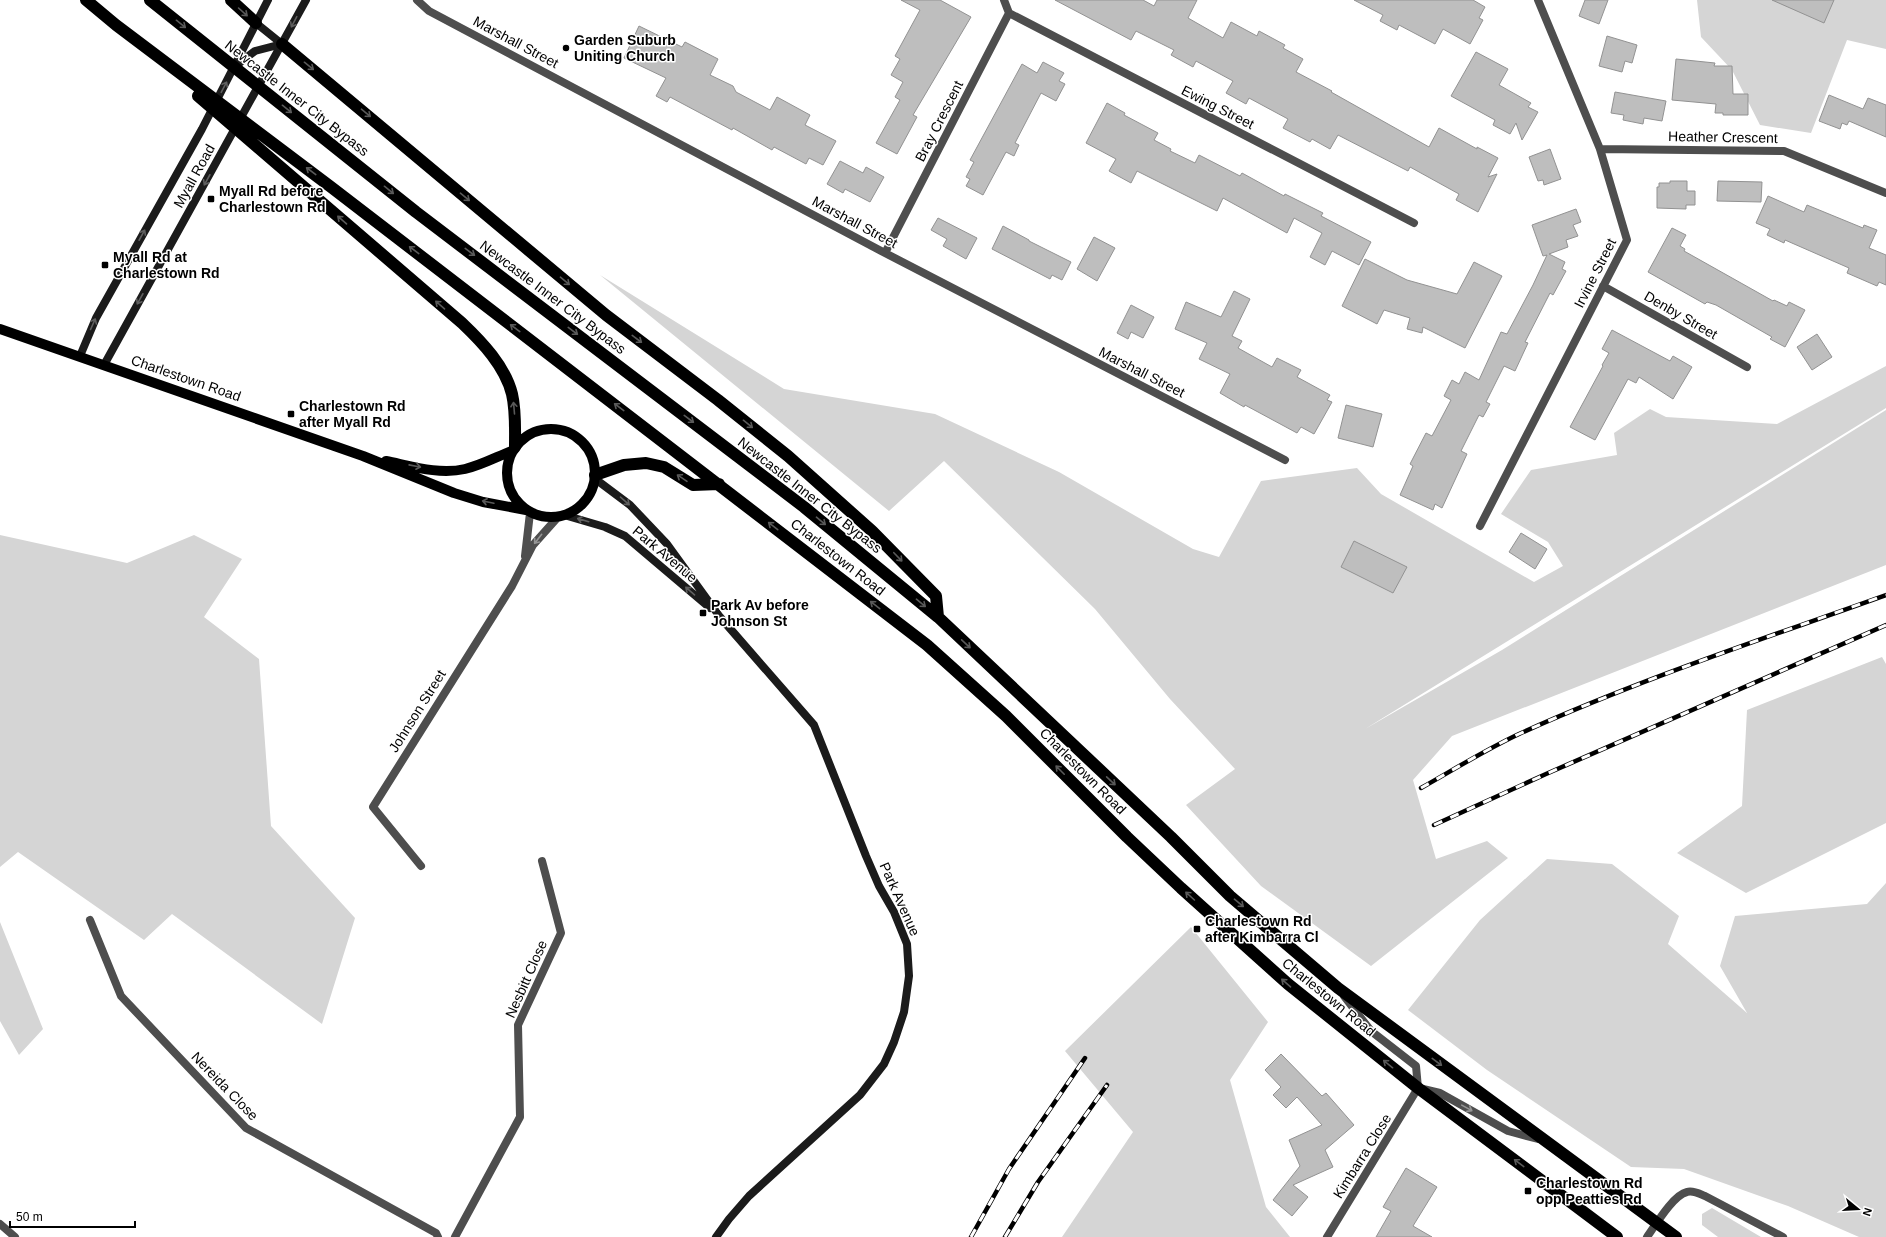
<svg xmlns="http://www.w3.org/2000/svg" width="1886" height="1237" font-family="Helvetica,sans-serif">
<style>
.green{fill:#d5d5d5}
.building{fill:#bebebe;stroke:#929292}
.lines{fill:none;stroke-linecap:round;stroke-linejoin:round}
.street{stroke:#4e4e4e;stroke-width:8}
.secondary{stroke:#1b1b1b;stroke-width:8}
.primary{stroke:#000;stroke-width:10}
.highway{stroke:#000;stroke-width:12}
.rail-casing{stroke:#000;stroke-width:4.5}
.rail{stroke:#fff;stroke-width:3;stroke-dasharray:9;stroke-linecap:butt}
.oneway{stroke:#595959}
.oneway2{stroke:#5f5f5f}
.oneway3{stroke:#959595}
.poi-dot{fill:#000;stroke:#fff;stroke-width:1.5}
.labels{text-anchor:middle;stroke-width:3;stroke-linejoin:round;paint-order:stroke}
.poi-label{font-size:14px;font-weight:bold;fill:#000;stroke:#fff;text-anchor:start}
.street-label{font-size:14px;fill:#000;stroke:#fff}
</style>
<rect width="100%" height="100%" fill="#fff"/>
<!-- green -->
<path class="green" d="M1697,0H1886V49L1847,40L1811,133L1760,125L1732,70L1701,37Z
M600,275L784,389L935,414L1059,472L1193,549L1219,557L1261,481L1357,468L1381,494L1534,582L1563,566L1548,542L1501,514L1531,470L1617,455L1614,433L1650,409L1666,417L1777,424L1886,366V408L1365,729L1502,650L1886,410V565L1452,736L1413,780L1436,859L1487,841L1508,858L1371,966L1261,886L1186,805L1235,769L1170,699L1095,609L944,461L889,511Z
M0,535L127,563L194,535L242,559L204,617L259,659L271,826L355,918L322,1024L172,914L144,940L18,852L0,867Z
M1882,657L1886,664V823L1746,893L1677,853L1742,806L1747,710Z
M1547,859L1612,864L1679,916L1668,944L1747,1013L1720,966L1735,916L1867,904L1886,883V1237H1859L1788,1206L1684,1169L1631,1167L1487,1070L1408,1010L1480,920Z
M0,922L43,1029L19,1055L0,1021Z
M1191,927L1268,1022L1230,1080L1266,1207L1290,1237H1062L1133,1132L1065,1051Z
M1712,1208L1761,1237H1718L1702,1225V1214Z"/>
<!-- building -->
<path class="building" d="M901,0H940L971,17L913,115L917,117L897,154L876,143L900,100L895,97L903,82L891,75L900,59L895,56L920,10Z
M1055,0H1143L1154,6L1157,0H1197L1188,18L1223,38L1231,22L1257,36L1259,31L1285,45L1283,48L1303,59L1296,72L1332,91L1331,92L1429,147L1439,128L1477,149V147L1498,158L1488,177L1497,174L1478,212L1456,200L1459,194L1410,167L1408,171L1338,135L1330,149L1312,139L1310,142L1283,128L1288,119L1249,98L1246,104L1226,93L1233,81L1196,61L1193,67L1171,55L1174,50L1136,31L1131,40Z
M1354,0H1473L1485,7L1479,18L1483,20L1470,44L1443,29L1435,44L1399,25L1397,30L1380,21L1383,15Z
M1585,0H1608L1599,24L1579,16Z
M1772,0H1834L1824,23Z
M639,26L682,47L685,42L718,59L710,75L733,86L736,92L770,110L777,97L810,115L805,125L836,141L823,165L809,158L806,164L774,147L772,150L733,128L732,130L670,97L667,102L656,96L666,78L624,58Z
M1607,36L1637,45L1632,63L1625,61L1622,72L1599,66Z
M1476,52L1508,69L1499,85L1531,103L1528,107L1538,112L1522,140L1516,123L1510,134L1493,125L1495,120L1451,96Z
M1676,59L1715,63L1714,66H1732L1733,94H1748V115H1723V113H1715L1716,104L1672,100Z
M1043,62L1064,73L1059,81L1065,84L1056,101L1041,93L1015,143L1019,145L1014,156L1006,152L983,195L966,186L970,179L966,177L974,162L970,160L1022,64L1037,73Z
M1615,92L1666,101L1662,121L1644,118L1643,124L1623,120L1624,115L1611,113Z
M1829,95L1863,109L1868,98L1886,105V137L1849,121L1847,125L1842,123L1840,129L1819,121Z
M1107,103L1125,113L1124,115L1158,133L1154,140L1171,149L1170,151L1195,163L1199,155L1240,176L1242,173L1284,196L1285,194L1323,213L1321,216L1371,242L1359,265L1332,251L1325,265L1310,257L1322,233L1294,218L1287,233L1223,198L1217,211L1137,171L1131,183L1109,171L1116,159L1086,143Z
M1550,149L1561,179L1544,185L1543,180L1538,181L1529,157Z
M840,161L863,173L866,167L884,177L870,202L845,189L843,193L827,184Z
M1670,181H1687V191H1695V205H1686V209L1657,208V187H1659V183H1670Z
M1718,181L1762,182L1761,202L1717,201Z
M1768,196L1804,212L1807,205L1863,228L1864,225L1877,230L1869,248L1886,255V285L1879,282L1877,286L1847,273L1849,268L1785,240L1784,243L1767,235L1770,229L1756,223Z
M1576,209L1581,222L1573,225L1578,236L1566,240L1568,247L1549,254L1565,262L1562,269L1566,271L1553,295L1550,293L1525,342L1528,343L1515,371L1504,366L1486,402L1490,404L1483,417L1479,415L1461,451L1467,454L1442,508L1435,504L1433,510L1400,495L1413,466L1410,464L1426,433L1432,436L1451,400L1444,396L1452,380L1459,384L1465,372L1479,380L1501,332L1507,334L1533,285L1547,255L1543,256L1532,225Z
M938,218L977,238L966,259L943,246L947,239L931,230Z
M1003,226L1029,240V241L1071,262L1062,280L1052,275L1050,279L992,249Z
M1672,228L1686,235L1680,246L1685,249L1684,251L1773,301L1774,300L1787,306L1789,302L1805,310L1785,347L1770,339L1772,337L1716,305L1707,302L1705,304L1648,272Z
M1094,237L1115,248L1097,281L1077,269Z
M1365,259L1407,280L1457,294L1474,262L1502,276L1465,348L1423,327L1422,333L1407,329L1410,318L1384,310L1377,324L1342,306Z
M1234,291L1250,299L1232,336L1242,341L1238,348L1272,367L1277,358L1301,370L1297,377L1330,395L1327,400L1332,402L1314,434L1301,427L1297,433L1245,405L1244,407L1220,393L1230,374L1199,359L1207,343L1175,329L1186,302L1221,317Z
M1131,305L1154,317L1143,338L1131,332L1128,339L1117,333Z
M1612,330L1670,361L1673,356L1692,367L1673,399L1639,377L1636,383L1628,379L1595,440L1570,427L1603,366L1602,365L1609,353L1602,349Z
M1817,334L1832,357L1812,370L1797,347Z
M1346,405L1382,414L1373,447L1338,438Z
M1521,533L1547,549L1535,569L1509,552Z
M1354,541L1407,567L1393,593L1341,567Z
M1281,1054L1322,1096L1326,1093L1354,1125L1325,1150L1333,1167L1293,1185L1308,1197L1292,1216L1273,1200L1300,1166L1289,1140L1322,1125L1297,1097L1286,1108L1273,1095L1281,1087L1265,1070Z
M1406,1168L1437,1187L1413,1226L1432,1237H1376L1391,1211L1383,1207Z"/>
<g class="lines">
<!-- street -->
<path class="street" d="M417,0L429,11L885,253L1285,460
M1004,0L1009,13
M1009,13L1414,223
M1600,149L1784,151L1886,193
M885,253L1009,13
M1603,286L1747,367
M1480,526L1627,240L1600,149L1538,0
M525,556L530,513
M421,866L373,807L512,586L533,545L558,517
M90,920L121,996L246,1128L436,1233L438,1237
M1344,996L1371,1031L1416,1066L1418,1088
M1423,1089L1440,1093L1508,1131L1538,1139
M0,1224L15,1237
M455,1237L520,1117L518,1025L561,933L542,861
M1327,1237L1418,1088
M1647,1237C1655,1226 1673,1195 1687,1192C1693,1190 1700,1194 1705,1196L1783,1237"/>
<!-- secondary -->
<path class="secondary" d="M256,23L282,44
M238,64L255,51L282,44
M80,356L96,318L202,129L268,0
M104,365L306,0
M594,478L630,505L667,544L720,617L814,725L866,856L879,886L894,912L907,944L909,976L904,1012L894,1042L884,1064L860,1095L749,1196L729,1219L716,1237
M564,515L605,527L625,536L710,608"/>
<!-- primary -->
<path class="primary" d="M0,329L363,456L454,493L483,502L526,510
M507 473a44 44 0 1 1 88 0a44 44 0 1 1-88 0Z
M386,461C411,466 439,475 465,469C482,465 498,456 514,450"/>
<!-- highway -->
<path class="highway" d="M86,0L116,25L331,187L927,645L1006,716L1127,837L1181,888L1288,984L1418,1088L1617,1237
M150,0L416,212L804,507L938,617L1171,837L1230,896L1338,988L1676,1237
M231,0L256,23
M282,44L606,315L718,400L788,456L872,531L936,596L938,617
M198,96L462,323C482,342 505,366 512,394C516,411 515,429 515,447
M595,475L624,465L646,463L664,467L693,485L719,484"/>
<defs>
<path id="rail" d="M1421,788C1453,770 1485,750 1519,734C1638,680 1763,639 1886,595
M1434,825L1546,774L1886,625
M971,1237L1009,1169L1085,1058
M1005,1237L1038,1182L1107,1085"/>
</defs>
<!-- rail casing -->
<use href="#rail" class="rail-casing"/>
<!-- rail -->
<use href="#rail" class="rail"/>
</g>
<!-- one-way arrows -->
<defs><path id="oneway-shaft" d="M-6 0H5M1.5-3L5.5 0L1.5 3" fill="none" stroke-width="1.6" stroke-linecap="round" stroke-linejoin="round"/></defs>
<g class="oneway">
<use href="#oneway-shaft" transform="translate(243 12) rotate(42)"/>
<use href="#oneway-shaft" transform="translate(181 24) rotate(39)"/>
<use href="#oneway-shaft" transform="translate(309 66) rotate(39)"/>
<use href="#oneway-shaft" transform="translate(287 109) rotate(39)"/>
<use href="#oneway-shaft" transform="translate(366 113) rotate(40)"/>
<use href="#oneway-shaft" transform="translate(311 171) rotate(-143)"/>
<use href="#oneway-shaft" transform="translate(389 190) rotate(39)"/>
<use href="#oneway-shaft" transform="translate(465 197) rotate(40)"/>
<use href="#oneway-shaft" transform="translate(342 220) rotate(-139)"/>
<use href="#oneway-shaft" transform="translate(414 250) rotate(-143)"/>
<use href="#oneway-shaft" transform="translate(470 252) rotate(37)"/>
<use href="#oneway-shaft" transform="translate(565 281) rotate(40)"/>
<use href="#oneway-shaft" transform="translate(440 305) rotate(-139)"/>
<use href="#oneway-shaft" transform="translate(515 328) rotate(-143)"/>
<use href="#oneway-shaft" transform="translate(573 331) rotate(37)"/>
<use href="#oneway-shaft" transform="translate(637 339) rotate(37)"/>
<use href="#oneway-shaft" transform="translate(619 407) rotate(-143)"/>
<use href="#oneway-shaft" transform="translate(514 408) rotate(-95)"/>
<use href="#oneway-shaft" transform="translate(689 419) rotate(37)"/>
<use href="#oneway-shaft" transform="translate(748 424) rotate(39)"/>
<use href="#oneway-shaft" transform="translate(415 466) rotate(11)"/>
<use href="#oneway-shaft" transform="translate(682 478) rotate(-146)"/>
<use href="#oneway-shaft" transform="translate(488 502) rotate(-168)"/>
<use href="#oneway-shaft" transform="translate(821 521) rotate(40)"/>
<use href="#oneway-shaft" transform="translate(773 526) rotate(-142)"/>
<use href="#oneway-shaft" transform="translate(898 557) rotate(46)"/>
<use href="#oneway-shaft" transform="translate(921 603) rotate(40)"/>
<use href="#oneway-shaft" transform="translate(875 605) rotate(-142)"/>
<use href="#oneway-shaft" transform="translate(966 644) rotate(43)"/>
<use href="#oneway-shaft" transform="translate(1060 770) rotate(-135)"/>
<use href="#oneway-shaft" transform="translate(1111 781) rotate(43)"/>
<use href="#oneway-shaft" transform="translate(1190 896) rotate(-138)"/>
<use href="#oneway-shaft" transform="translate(1239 903) rotate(40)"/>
<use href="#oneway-shaft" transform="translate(1286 983) rotate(-139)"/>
<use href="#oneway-shaft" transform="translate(1437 1062) rotate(37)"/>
<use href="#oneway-shaft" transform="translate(1388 1064) rotate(-141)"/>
<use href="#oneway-shaft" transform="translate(1519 1163) rotate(-143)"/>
</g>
<g class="oneway2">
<use href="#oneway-shaft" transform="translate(294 22) rotate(118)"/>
<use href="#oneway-shaft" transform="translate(224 87) rotate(-62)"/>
<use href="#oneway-shaft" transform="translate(207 180) rotate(119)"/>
<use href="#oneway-shaft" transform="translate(142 235) rotate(-61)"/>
<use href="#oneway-shaft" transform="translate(140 299) rotate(119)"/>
<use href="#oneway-shaft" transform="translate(93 324) rotate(-66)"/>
<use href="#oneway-shaft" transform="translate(625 501) rotate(41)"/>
<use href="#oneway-shaft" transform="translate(583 520) rotate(-164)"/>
<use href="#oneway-shaft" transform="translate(690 591) rotate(-139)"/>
</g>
<g class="oneway3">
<use href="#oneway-shaft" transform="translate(538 539) rotate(128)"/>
<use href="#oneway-shaft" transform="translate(1467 1108) rotate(29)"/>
</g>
<!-- markers -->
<g class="poi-dot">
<circle cx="566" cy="48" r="4"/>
<rect x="207" y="195" width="8" height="8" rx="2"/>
<rect x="101" y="261" width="8" height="8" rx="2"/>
<rect x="287" y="410" width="8" height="8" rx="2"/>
<rect x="699" y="609" width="8" height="8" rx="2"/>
<rect x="1193" y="925" width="8" height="8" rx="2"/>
<rect x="1524" y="1187" width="8" height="8" rx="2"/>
</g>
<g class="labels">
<!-- poi labels -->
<g class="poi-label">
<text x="574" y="45">Garden Suburb<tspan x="574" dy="16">Uniting Church</tspan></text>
<text x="219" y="196">Myall Rd before<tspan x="219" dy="16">Charlestown Rd</tspan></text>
<text x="113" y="262">Myall Rd at<tspan x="113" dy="16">Charlestown Rd</tspan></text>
<text x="299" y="411">Charlestown Rd<tspan x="299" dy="16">after Myall Rd</tspan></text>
<text x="711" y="610">Park Av before<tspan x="711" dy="16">Johnson St</tspan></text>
<text x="1205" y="926">Charlestown Rd<tspan x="1205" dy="16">after Kimbarra Cl</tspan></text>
<text x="1536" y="1188">Charlestown Rd<tspan x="1536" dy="16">opp Peatties Rd</tspan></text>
</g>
<!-- street labels -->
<g class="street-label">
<text transform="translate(516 42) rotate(28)" y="5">Marshall Street</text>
<text transform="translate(297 98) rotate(38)" y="5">Newcastle Inner City Bypass</text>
<text transform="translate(1218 107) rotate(27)" y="5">Ewing Street</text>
<text transform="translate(939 121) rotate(-63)" y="5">Bray Crescent</text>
<text transform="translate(1723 137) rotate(1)" y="5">Heather Crescent</text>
<text transform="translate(194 176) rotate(-61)" y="5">Myall Road</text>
<text transform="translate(855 222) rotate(28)" y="5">Marshall Street</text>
<text transform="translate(1595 273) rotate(-63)" y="5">Irvine Street</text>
<text transform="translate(553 297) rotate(37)" y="5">Newcastle Inner City Bypass</text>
<text transform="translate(1681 315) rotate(30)" y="5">Denby Street</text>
<text transform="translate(1142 372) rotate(27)" y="5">Marshall Street</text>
<text transform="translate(186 378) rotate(19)" y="5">Charlestown Road</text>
<text transform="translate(810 495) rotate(38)" y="5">Newcastle Inner City Bypass</text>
<text transform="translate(665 554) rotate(40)" y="5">Park Avenue</text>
<text transform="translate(838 557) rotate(38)" y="5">Charlestown Road</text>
<text transform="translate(417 711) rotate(-58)" y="5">Johnson Street</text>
<text transform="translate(1083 771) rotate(45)" y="5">Charlestown Road</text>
<text transform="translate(900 899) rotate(66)" y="5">Park Avenue</text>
<text transform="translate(526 979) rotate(-66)" y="5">Nesbitt Close</text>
<text transform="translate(1329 997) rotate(39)" y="5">Charlestown Road</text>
<text transform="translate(225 1086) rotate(46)" y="5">Nereida Close</text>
<text transform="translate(1362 1156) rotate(-58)" y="5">Kimbarra Close</text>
</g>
</g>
<!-- north arrow -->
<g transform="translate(1858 1209) rotate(108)" stroke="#ffffff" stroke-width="3" paint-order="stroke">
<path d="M0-3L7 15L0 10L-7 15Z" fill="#000000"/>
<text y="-6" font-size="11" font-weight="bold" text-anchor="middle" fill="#000000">N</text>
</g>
<!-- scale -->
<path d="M10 1221v6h125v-6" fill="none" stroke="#000000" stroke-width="2"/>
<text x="16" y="1221" font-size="12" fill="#000000" stroke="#ffffff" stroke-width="3" paint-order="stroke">50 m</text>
</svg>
